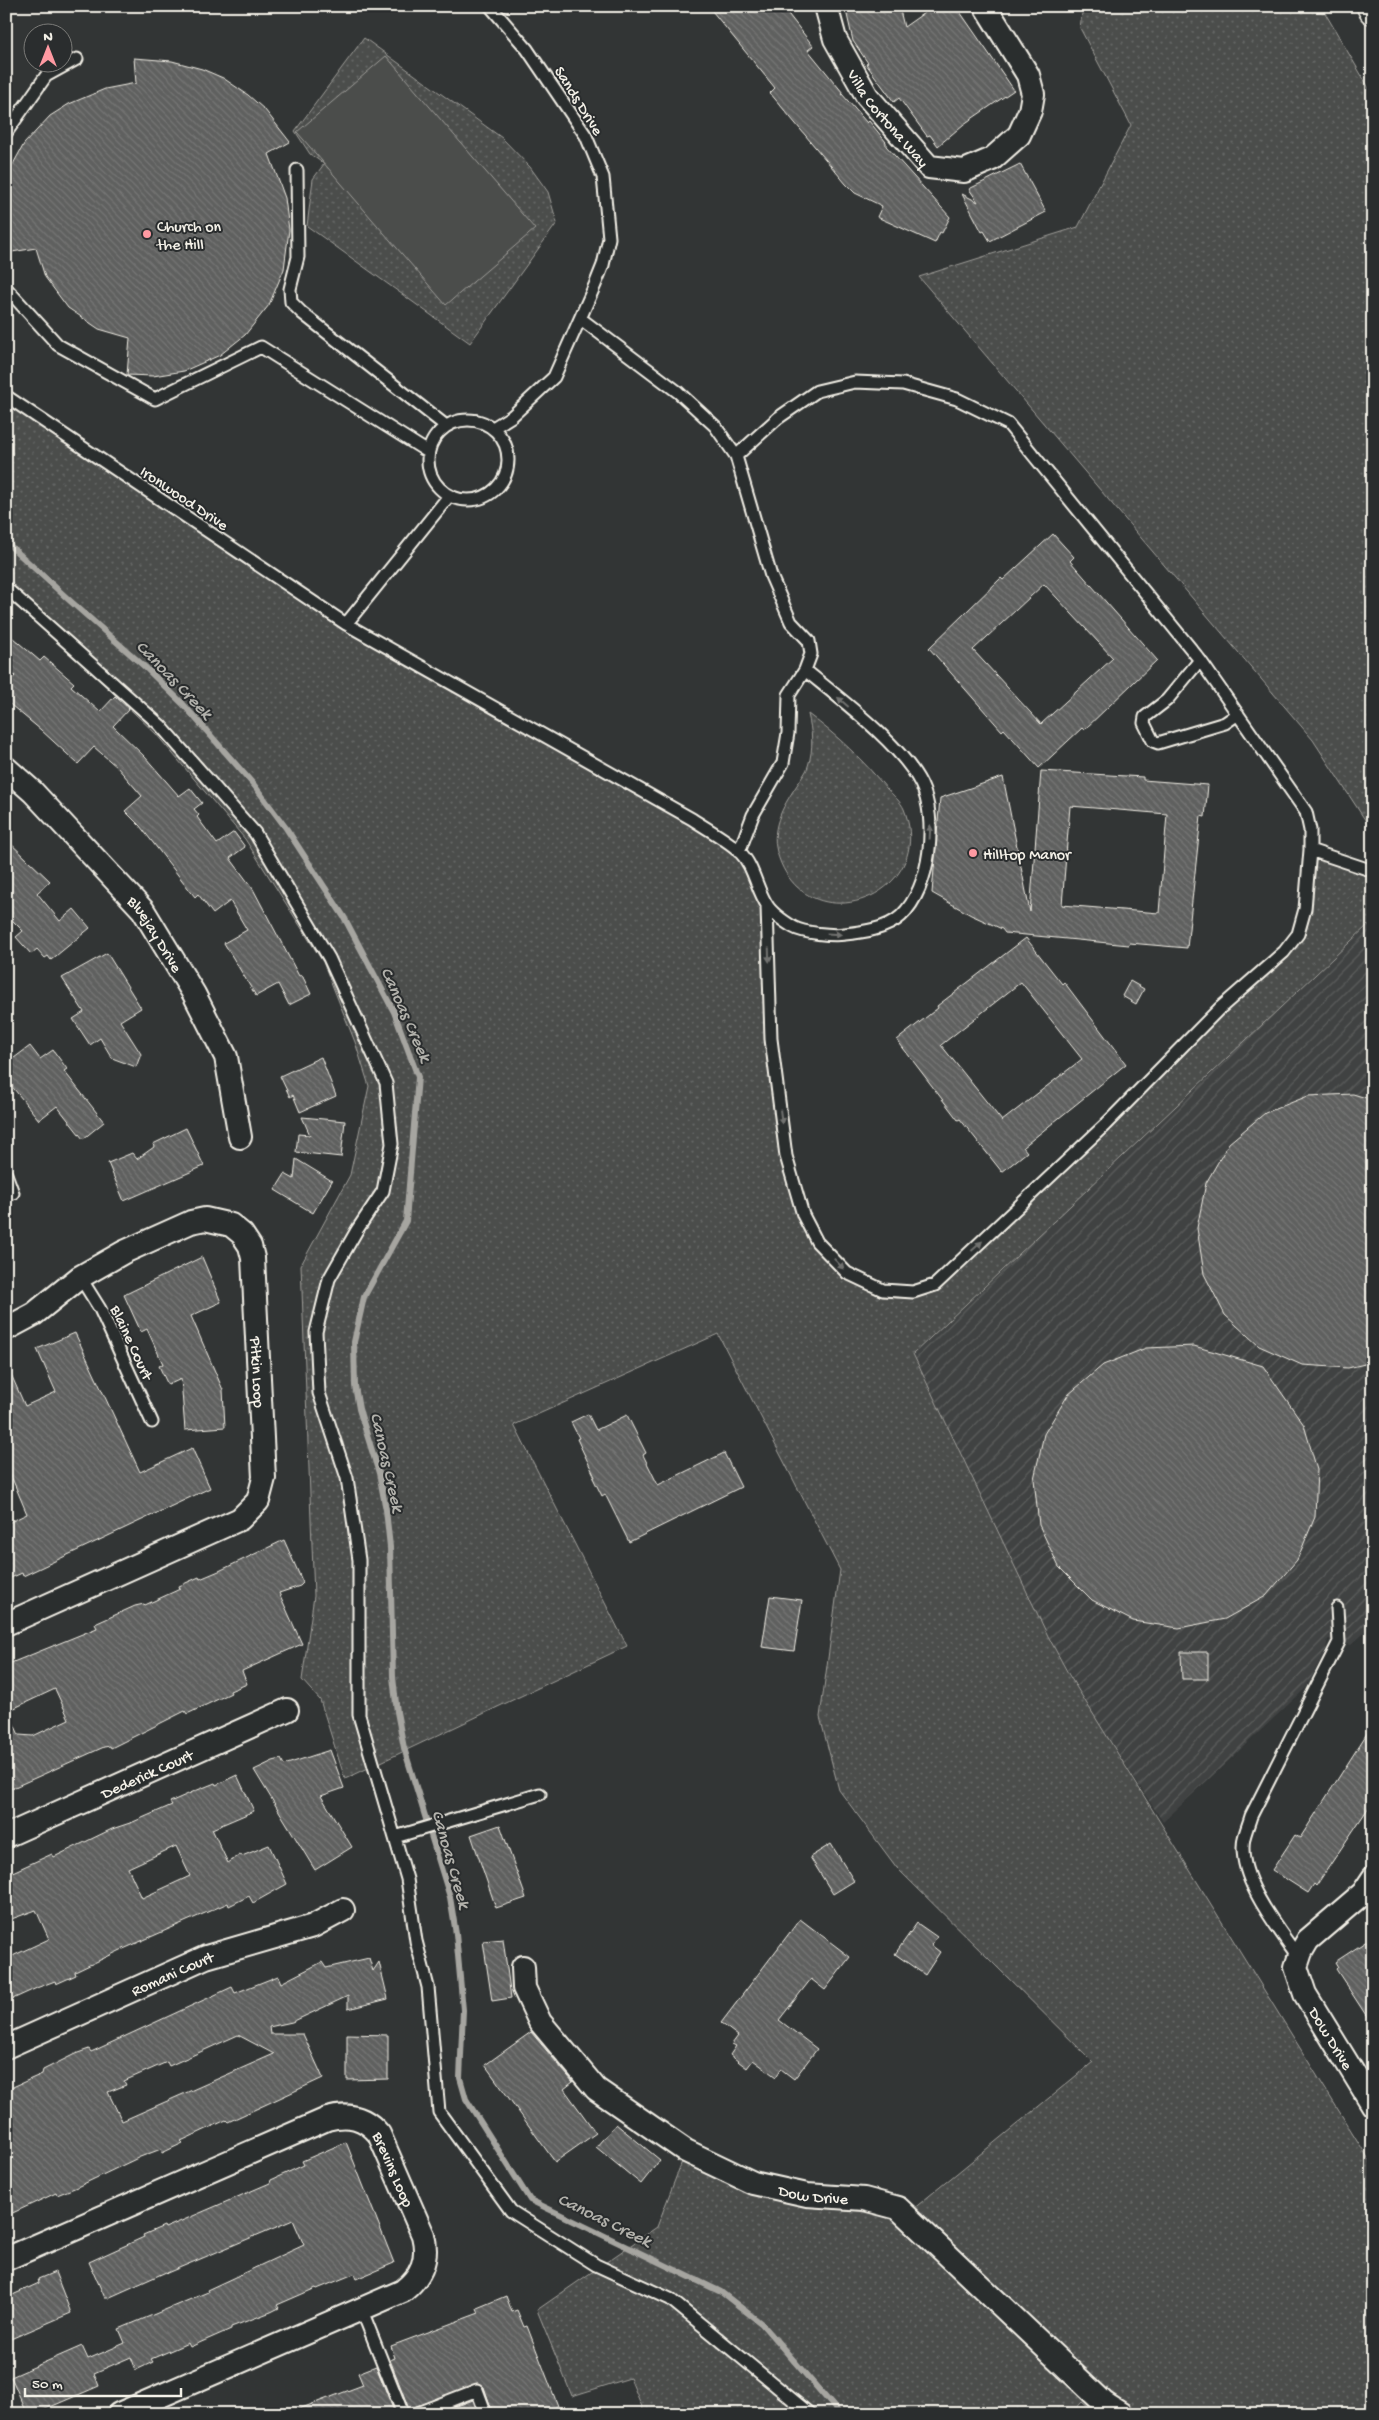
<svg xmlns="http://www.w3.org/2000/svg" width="1379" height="2420" font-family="'Gochi Hand',sans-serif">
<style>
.industrial{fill:url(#industrial-furrows)}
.grass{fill:url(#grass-dots);stroke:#a09f9a}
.pitch{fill:#4b4d4c;stroke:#a09f9a}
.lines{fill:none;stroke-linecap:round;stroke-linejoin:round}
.stream{stroke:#a6a5a0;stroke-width:6}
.building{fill:url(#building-back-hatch);stroke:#f4f1e8;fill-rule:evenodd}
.service-casing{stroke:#f4f1e8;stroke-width:15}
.minor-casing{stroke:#f4f1e8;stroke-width:26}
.motorway-casing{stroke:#f4f1e8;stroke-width:31}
.service{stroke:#2a2d2e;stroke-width:11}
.minor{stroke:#2a2d2e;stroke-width:22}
.motorway{stroke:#2a2d2e;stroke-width:28}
.oneway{fill:#71726f}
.poi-dot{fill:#ff9aa2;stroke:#2a2d2e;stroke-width:2}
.labels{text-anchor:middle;stroke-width:4;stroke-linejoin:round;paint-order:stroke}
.street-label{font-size:16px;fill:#f4f1e8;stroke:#2a2d2e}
.poi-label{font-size:16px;fill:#f4f1e8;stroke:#2a2d2e;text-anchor:start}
.water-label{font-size:18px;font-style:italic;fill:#b3b2ac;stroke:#2a2d2e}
</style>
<defs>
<pattern id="industrial-furrows" width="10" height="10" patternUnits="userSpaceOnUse" patternTransform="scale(1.25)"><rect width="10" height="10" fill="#404242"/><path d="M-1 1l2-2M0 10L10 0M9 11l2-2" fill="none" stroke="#5c5e5d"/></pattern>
<pattern id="grass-dots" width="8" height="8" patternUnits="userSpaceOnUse" patternTransform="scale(1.25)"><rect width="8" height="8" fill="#4b4d4c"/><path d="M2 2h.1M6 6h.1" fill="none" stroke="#666766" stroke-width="1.8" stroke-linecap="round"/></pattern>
<pattern id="building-back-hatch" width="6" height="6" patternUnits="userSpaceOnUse" patternTransform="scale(1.25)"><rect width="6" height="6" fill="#5f605f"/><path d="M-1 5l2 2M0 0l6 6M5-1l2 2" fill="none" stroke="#777776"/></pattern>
</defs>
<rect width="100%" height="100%" fill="#323535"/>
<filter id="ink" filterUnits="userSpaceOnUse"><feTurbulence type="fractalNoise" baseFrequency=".02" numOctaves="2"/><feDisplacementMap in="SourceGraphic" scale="10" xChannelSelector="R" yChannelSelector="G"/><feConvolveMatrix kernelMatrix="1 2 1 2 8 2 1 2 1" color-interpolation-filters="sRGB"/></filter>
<g filter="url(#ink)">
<!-- industrial -->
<path class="industrial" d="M1368,925L1373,934V1625L1351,1645L1328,1639L1326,1649L1306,1688L1163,1822L1093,1715L1048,1636L913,1354Z"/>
<!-- grass -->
<path class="grass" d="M1083,6H1321L1373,95V832L1313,740L919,277L1078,227L1131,125L1080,28Z
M364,38L502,138L530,167L548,192L557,223L470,343L307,226L313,179L324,164L310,154L295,131Z
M6,396L291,588L739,852L767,906L771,1039L786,1156L803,1215L847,1273L883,1290L935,1285L1298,935L1310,850L1373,878V934L1368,925L913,1354L1048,1636L1069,1675L1373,2166V2414H1096L1082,2402L1071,2414H645L630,2378L572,2396L537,2310L657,2227L686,2151L753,2183L907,2214L1093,2062L897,1868L839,1790L820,1717L840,1570L718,1334L514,1425L627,1646L345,1779L320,1700L302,1680L314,1596L301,1265L350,1175L369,1086L355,1042L323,962L245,839L156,734L68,650L6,598Z
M808,714C839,737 862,759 887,789C893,795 901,802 904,809C939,898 803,946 777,852C770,826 785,803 799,782C802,777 807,771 808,766C814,748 812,731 808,714Z"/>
<!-- pitch -->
<path class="pitch" d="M386,56L535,229L446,305L297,132Z"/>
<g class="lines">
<!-- stream -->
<path class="stream" d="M6,542L68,599L145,667L183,704L254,785L286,828L344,917L394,1012L418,1077L406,1221L364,1297L354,1342L355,1386L359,1409L379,1473L386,1510L390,1547L393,1677L397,1712L404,1748L450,1897L456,1934L463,2010L460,2078L466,2099L530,2200L721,2292L762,2324L840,2414"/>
</g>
<!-- building -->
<path class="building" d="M708,6H782L813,46L808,50L843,93L842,94L867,123L869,121L886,142V146L950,217L942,233L940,232L935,243L877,217L882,206L855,193L846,184L770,93L775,88Z
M845,6H899L904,27L934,6H956L1014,90L964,124L938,146L930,135L927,136L899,98L894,102L866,64L868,63L853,41Z
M134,58L172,61L202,69L223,78L248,95L265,110L290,142L269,154L285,198L289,230L284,269L269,305L245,335L220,355L184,371L153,376L127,375L130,338L99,329L68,308L45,277L36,248L6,253V177L24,144L50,116L69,104L105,89L136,83Z
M1020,164L1046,212L990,241L984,231L982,232L962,194L978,202L969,189Z
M1053,534L1074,557L1070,561L1157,660L1084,730L1082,728L1039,768L1004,729L1002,731L929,648L1001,578L1003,580ZM1044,584L1113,658L1041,724L973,650Z
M6,632L40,661L44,657L74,683L71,686L100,712L115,696L129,709L113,726L145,757L179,796L190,788L202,803L194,809L199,815L197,817L217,844L234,832L245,847L230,858L253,889L299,976L302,975L311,994L289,1005L278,984L256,996L224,943L247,930L230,901L213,914L198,894L195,897L140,826L125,811L142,796L117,767L94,747L78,764L41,730L6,701V686L15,676L6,668Z
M1041,771L1143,777V780L1208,785L1205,817L1201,816L1187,948L1129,943V945L1005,933L1002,929L971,915L932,893L940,798L1003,777L1030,912ZM1070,806L1167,814L1159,913L1062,905Z
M6,839L50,881L37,893L60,921L74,909L90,928L51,960L48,956L45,958L37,949L31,954L16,937L23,931L6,914Z
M1026,938L1062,984L1064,982L1126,1064L1023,1147L1027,1152L1002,1172L960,1119L958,1120L897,1040L938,1008L937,1006ZM1021,982L1082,1059L1002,1121L941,1045Z
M107,953L141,1008L120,1021L141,1054L136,1067L112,1058L100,1038L90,1045L73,1019L84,1012L62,978Z
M1130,981L1144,989L1136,1004L1122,996Z
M30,1046L40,1059L53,1050L67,1069L64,1071L104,1122L83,1139L57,1106L39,1120L6,1079V1064Z
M321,1057L336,1096L300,1112L293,1095L290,1097L280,1076Z
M1353,1094L1373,1100V1362L1348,1368L1302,1365L1259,1346L1225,1315L1204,1274L1197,1228L1206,1183L1229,1143L1265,1113L1308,1096Z
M302,1117L345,1121L341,1157L296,1152L298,1134L310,1135Z
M186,1128L204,1166L124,1201L108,1163L132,1153L137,1159L154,1147L153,1144Z
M296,1159L332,1181L313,1213L275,1190L285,1174L294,1179Z
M202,1257L221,1302L191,1316L223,1390L225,1427L185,1430L181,1379L168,1385L159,1366L163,1364L147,1329L141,1332L124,1295Z
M75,1333L140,1472L192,1448L210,1488L23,1576L22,1573L6,1580V1524L27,1514L6,1464V1363L25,1406L56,1392L37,1349Z
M1194,1346L1263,1366L1304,1425L1317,1470L1315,1517L1297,1560L1266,1596L1225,1619L1179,1628L1133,1621L1092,1600L1059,1567L1039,1525L1034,1479L1044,1434L1068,1395L1103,1365L1146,1348Z
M588,1414L596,1430L627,1415L646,1453L643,1455L658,1485L724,1453L741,1487L629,1542L605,1494L602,1496L593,1478L595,1477L577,1439L579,1438L571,1422Z
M284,1540L303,1583L300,1586L279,1593L302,1644L242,1671L247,1684L230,1691L231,1693L187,1714L185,1711L111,1748L110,1746L104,1747L6,1791V1665L97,1628L95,1624L135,1606L144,1604L145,1605L180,1589L179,1586L199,1577L200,1579L219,1571ZM55,1689L69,1719L33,1736L19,1735L8,1711Z
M770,1596L802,1600L794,1651L762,1647Z
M1181,1652H1208V1679H1182Z
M1373,1724V1801L1316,1886L1314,1884L1308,1893L1272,1870L1295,1835L1300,1838Z
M330,1750L344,1788L321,1796L352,1847L315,1870L254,1770L273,1761L281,1759L284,1765Z
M237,1775L254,1811L212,1829L228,1863L240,1855L242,1856L269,1845L287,1884L253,1903L249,1896L229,1906L228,1903L121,1950L75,1972L76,1975L56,1984L55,1981L39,1987L6,2002V1959L49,1939L36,1910L6,1921V1875L52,1854L54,1857L112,1829L133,1822L172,1805L170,1802L195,1791L215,1783L216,1785ZM176,1846L190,1876L142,1898L128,1868Z
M500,1825L526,1898L496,1908L471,1835Z
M831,1844L854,1881L833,1894L810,1857Z
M800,1919L850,1957L825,1990L811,1979L779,2020L817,2049L794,2079L781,2069L776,2077L753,2060L747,2068L730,2055L736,2046L732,2044L738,2036L721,2023Z
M917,1923L937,1937L931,1945L940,1952L925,1975L895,1954Z
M1373,1937V2026L1336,1969L1338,1967L1335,1962Z
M503,1939L511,1998L492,2001L483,1941Z
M369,1958L373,1971L379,1962L388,1999L348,2009V1996L292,2022L269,2027L270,2034H303L323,2078L228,2122L226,2120L181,2141L183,2143L162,2153L161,2149L140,2157L77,2187L57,2195L56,2193L6,2216V2090L42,2074L43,2070L75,2054L89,2049L91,2052L232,1987L235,1993L278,1976L281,1983L322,1962L326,1968ZM238,2035L274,2054L122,2121L108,2092L126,2085L124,2081L167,2062L169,2066Z
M531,2032L573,2082L564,2089L596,2133L555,2162L485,2065Z
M347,2034L388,2035V2079L347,2080Z
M616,2124L660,2160L641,2184L596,2147Z
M346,2142L394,2263L356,2279L354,2274L317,2289L316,2288L277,2305L279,2308L271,2312L231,2327V2329L190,2347L188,2343L151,2359L153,2362L136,2370L131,2357L94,2373L99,2386L34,2414L33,2410L27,2413L11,2377L82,2346L88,2359L125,2343L119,2329L208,2292L207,2290L304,2245L293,2220L167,2273L166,2272L108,2298H105L89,2262L144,2237L143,2235L164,2226L165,2228L270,2183L271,2180L304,2165L302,2161Z
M55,2272L71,2313L6,2341V2298L39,2283L38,2279Z
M506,2296L512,2312L517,2310L524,2327L527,2326L558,2406L555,2407L558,2414H493L484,2387L478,2383L409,2409L390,2360L395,2358L391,2346L479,2313L477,2308Z
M376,2366L395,2414H291V2412L363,2385L358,2373Z
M473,2400L478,2414H436Z"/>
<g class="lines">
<defs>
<path id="service" d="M490,6L527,49L586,136L603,177L609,238L603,265L595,285L554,377L512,416L493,428
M6,133L46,76L77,59
M297,170L298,257L290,289L291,302L302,313L446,426
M6,288L58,345L155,399L261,347L428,452
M581,319L678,392L715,426L736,456L771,576L791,622L809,641L811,654L805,670L789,695L788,733L783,763L753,815L739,852
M6,396L346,624L692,819C707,829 726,839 739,851C754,866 756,888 767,905C771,912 785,922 793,927C803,933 833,936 845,934C863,932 887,929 901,916C931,888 938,819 921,784C902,745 839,698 805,670
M428 460a40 40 0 1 1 80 0a40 40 0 1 1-80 0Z
M736,456L778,418L817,391L855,382L903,384L957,399L1008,424L1200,660L1306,812L1310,830V850L1305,909L1298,934L1284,952L1219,1009L1105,1125L935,1285L913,1292L883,1290L847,1273L817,1242L803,1215L786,1156L771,1039L767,906
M6,588L160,725L255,833L329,958L386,1083L392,1144L383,1191L357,1230L329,1279L316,1332L319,1393L347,1478L359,1560V1715L407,1879L416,1941L428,1987L439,2112L511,2211L596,2265L670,2299L810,2414
M346,624L449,496
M1200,660L1167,700L1145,717L1144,723L1153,741L1158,743L1225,723L1238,714
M1310,850L1373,871
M6,1174L13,1193
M80,1277L100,1309L152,1422
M395,1837L540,1794
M1299,1958C1278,1928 1236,1877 1244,1838C1246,1830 1249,1823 1251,1816L1339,1642L1337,1608
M361,2308L403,2414
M415,2414L477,2390L486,2414"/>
<g id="minor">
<path id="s1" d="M826,6L835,39L867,96L929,167L964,171L992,159L1019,135L1030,111L1033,94L1028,75L985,6"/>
<path id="s2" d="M6,768L33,792L143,910L194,994L226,1057L240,1137"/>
<path id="s3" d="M6,1329L34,1314L80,1277L124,1252L191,1222L205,1219L231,1225L242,1234L250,1246L253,1258L264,1478L258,1501L240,1519L6,1624"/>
<path id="s4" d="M6,1836L287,1710"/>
<path id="s5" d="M1373,1878L1363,1893L1308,1940L1301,1952L1296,1967L1305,1994L1373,2105"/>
<path id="s6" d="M523,1967L524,1988L540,2022L596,2089L686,2151L753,2183L807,2195L864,2199L898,2208L1104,2403L1121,2414"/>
<path id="s7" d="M6,2047L206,1957L313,1926L343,1910"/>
<path id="s8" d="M6,2259L327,2119C348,2113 365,2117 379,2134L423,2235C429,2259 422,2276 403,2291L119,2414"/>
</g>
<path id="motorway" d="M1371,6L1373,10"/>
</defs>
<!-- service casing -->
<use href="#service" class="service-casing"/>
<!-- minor casing -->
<use href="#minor" class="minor-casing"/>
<!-- motorway casing -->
<use href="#motorway" class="motorway-casing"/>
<!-- service -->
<use href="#service" class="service"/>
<!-- minor -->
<use href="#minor" class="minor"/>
<!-- motorway -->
<use href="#motorway" class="motorway"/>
</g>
<!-- one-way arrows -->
<defs><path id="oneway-solid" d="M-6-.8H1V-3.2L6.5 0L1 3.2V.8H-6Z" transform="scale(1.25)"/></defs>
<g class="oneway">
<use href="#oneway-solid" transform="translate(843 702) rotate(-139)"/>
<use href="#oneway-solid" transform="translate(930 832) rotate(-87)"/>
<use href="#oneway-solid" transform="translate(834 934) rotate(3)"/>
<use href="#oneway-solid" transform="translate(769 955) rotate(88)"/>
<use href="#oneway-solid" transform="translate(781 1117) rotate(83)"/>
<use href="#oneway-solid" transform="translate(977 1246) rotate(-42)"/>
<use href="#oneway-solid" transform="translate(839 1264) rotate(46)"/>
</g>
</g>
<!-- markers -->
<g class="poi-dot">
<circle cx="147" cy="234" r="5"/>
<circle cx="973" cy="853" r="5"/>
</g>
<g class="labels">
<!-- street labels -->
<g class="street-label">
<text transform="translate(580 100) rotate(58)" y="6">Sands Drive</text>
<text dy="6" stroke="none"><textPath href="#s1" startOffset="130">Villa Cortona Way</textPath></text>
<text transform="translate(185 497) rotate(34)" y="6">Ironwood Drive</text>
<text dy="6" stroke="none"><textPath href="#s2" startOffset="224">Bluejay Drive</textPath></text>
<text transform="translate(133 1342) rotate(65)" y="6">Blaine Court</text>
<text dy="6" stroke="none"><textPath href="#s3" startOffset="411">Pitkin Loop</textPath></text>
<text dy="6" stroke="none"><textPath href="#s4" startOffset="154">Dederick Court</textPath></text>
<text dy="6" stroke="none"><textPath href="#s7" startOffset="182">Romani Court</textPath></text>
<text dy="6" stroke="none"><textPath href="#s5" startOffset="200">Dow Drive</textPath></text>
<text dy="6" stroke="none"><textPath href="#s8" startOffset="446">Brevins Loop</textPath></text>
<text dy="6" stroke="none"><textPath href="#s6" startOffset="391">Dow Drive</textPath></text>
</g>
<!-- poi labels -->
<g class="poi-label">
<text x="157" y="231">Church on<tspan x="157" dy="18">the Hill</tspan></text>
<text x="983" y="859">Hilltop Manor</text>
</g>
<!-- water labels -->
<g class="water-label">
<text transform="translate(175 679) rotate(46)" y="6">Canoas Creek</text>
<text transform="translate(407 1014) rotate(66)" y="6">Canoas Creek</text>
<text transform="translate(388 1462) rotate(77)" y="6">Canoas Creek</text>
<text transform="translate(452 1859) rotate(74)" y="6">Canoas Creek</text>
<text transform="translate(605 2219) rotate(26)" y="6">Canoas Creek</text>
</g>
</g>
<!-- margin -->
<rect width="1379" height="2420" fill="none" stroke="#2a2d2e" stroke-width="25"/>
<rect x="12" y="12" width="1354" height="2395" fill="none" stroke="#f4f1e8" stroke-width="2" filter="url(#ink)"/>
<!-- north arrow -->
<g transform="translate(48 48)"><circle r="24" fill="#2a2d2e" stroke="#7b7b78"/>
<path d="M0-4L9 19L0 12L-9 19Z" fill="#ff9aa2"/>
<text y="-8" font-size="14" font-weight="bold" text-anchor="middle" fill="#f4f1e8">N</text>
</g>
<!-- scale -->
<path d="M25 2388v8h156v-8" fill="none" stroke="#f4f1e8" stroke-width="2.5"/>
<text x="32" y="2388" font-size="15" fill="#f4f1e8" stroke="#2a2d2e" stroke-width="4" paint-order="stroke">50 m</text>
</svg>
